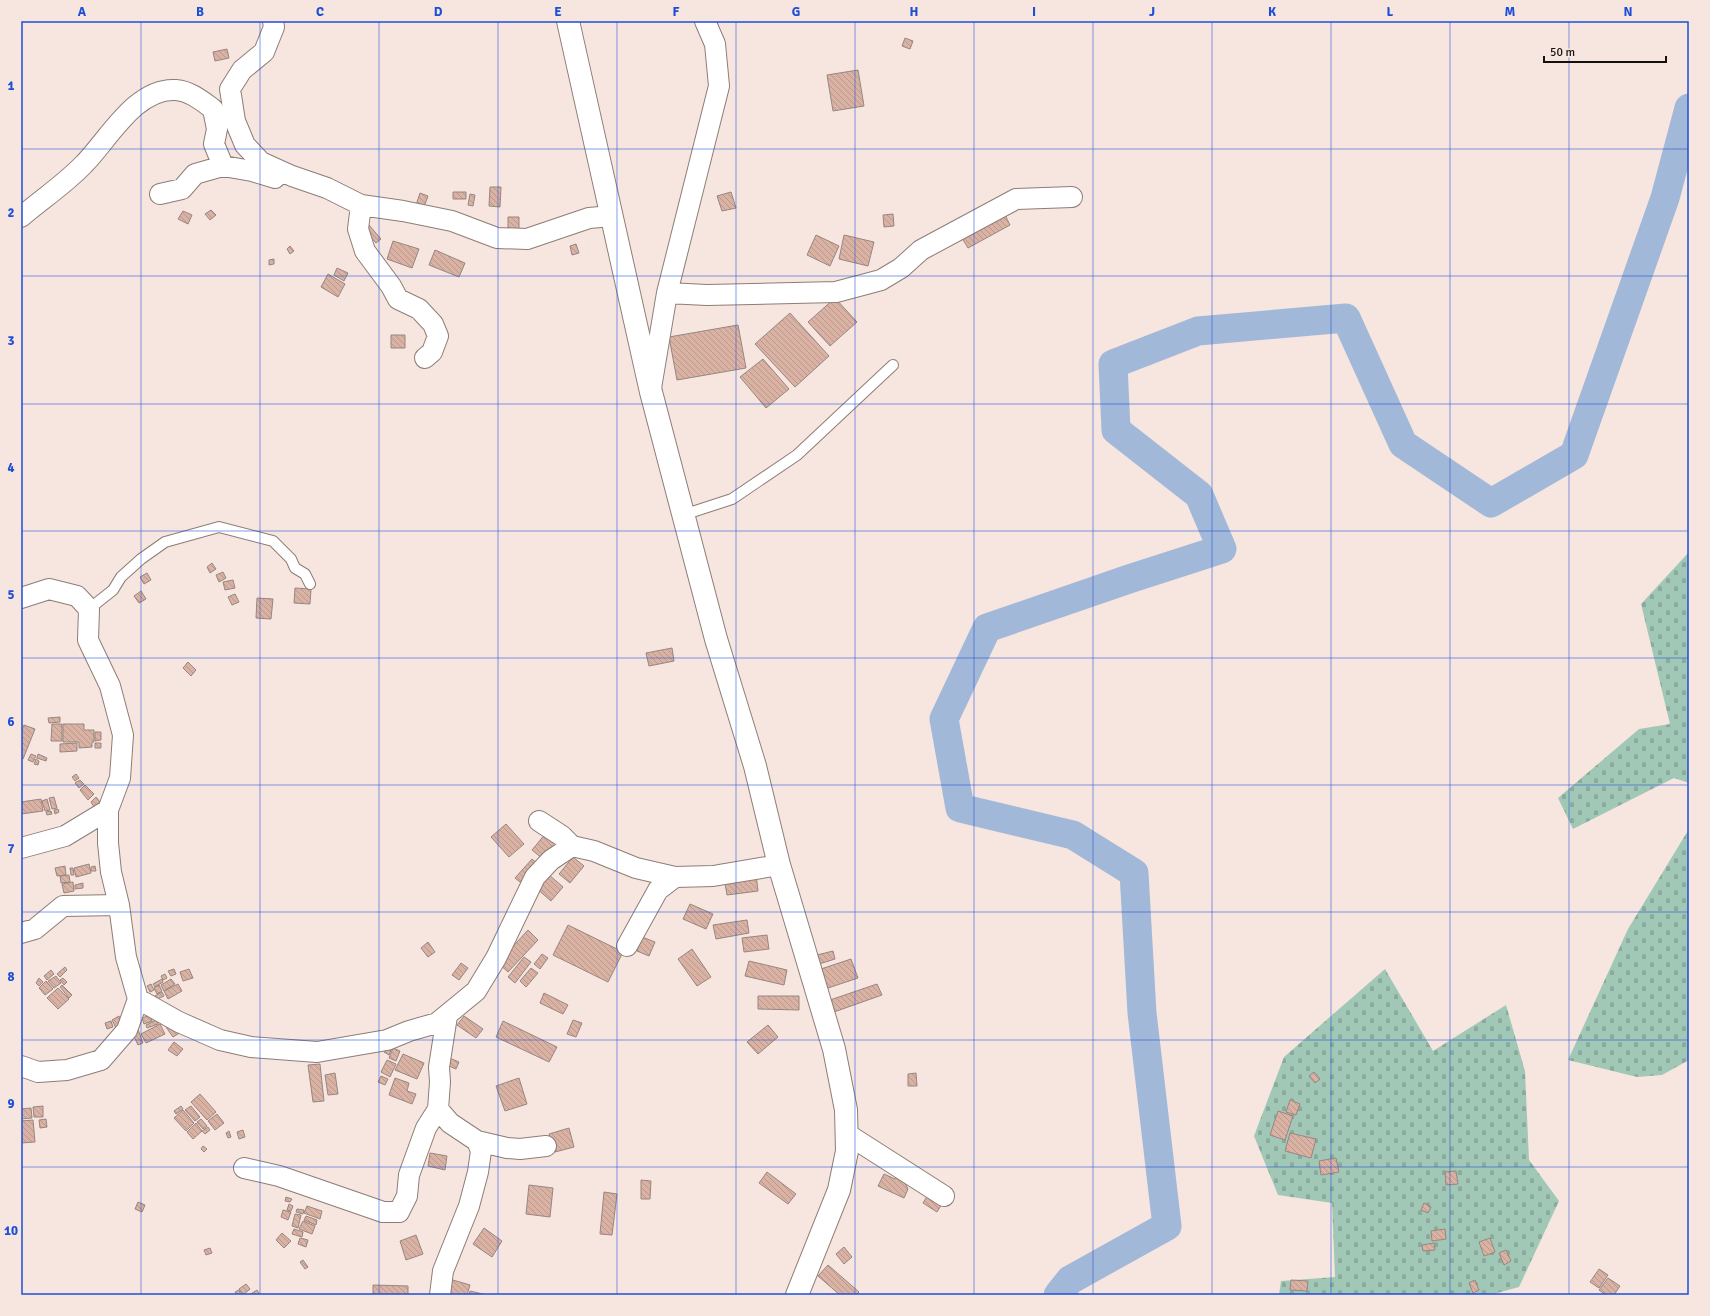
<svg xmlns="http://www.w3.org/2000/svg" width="1710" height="1316" font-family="Signika,sans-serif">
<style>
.cemetery{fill:url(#cemetery-stones)}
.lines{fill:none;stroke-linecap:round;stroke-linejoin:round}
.river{stroke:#a2b8d8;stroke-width:29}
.building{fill:url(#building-back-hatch);stroke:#978681}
.service-casing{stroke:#8d7d77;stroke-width:12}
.minor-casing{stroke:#8d7d77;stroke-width:22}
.tertiary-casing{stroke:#8d7d77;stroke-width:24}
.service{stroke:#fff;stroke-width:10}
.minor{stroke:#fff;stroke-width:20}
.tertiary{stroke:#fff;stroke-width:22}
.grid{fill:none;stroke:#1d4ed8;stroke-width:1;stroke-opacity:0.55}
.neatline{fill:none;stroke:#1d4ed8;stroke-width:1.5}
.grid-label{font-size:13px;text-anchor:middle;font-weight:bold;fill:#1d4ed8}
</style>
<defs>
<pattern id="cemetery-stones" width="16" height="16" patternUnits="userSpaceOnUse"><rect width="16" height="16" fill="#a1c8b6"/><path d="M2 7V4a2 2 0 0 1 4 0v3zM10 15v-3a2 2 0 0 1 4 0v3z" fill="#8aab9b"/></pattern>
<pattern id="building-back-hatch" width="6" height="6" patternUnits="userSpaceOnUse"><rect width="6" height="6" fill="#dab2a3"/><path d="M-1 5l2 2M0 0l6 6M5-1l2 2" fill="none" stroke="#ba988b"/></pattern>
</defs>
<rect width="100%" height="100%" fill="#f7e6df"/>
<!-- cemetery -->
<path class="cemetery" d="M1689,552V783L1674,778L1573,829L1558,798L1639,729L1670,724L1641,604Z
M1689,829V1060L1662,1075L1637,1077L1568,1060L1628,929Z
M1385,969L1433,1051L1506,1005L1525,1071L1529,1160L1559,1201L1519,1287L1490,1295H1279L1281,1281L1335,1277L1332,1203L1278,1195L1254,1136L1284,1057Z"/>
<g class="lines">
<!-- river -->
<path class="river" d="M1058,1295L1070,1280L1167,1226L1142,1013L1134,873L1073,835L960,808L944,719L987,628L1129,579L1222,549L1199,495L1116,430L1113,364L1198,331L1346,318L1403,444L1491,503L1574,455L1665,198L1689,108"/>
</g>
<!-- building -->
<path class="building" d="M905,38L913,41L910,49L902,46Z
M227,49L229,58L215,61L213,52Z
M858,70L864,106L833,111L827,75Z
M490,187H501L500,207L489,206Z
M453,192H466V199H453Z
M731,192L736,208L722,211L717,196Z
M420,193L428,196L424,207L416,205Z
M470,194L475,195L473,206L468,205Z
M211,210L216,215L210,220L205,214Z
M183,211L192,215L188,224L178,219Z
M1004,213L1010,225L968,248L962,238Z
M893,214L894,226L884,227L883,215Z
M508,217H519V233H508Z
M369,225L381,239L376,243L364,229Z
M816,235L839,246L830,266L807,255Z
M844,235L874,242L868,266L839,259Z
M393,241L419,249L412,268L387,259Z
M576,244L579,253L572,255L570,246Z
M290,246L294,251L290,254L287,249Z
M435,250L465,263L459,277L429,265Z
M274,259V264L269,265V260Z
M337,268L348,273L344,281L334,275Z
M328,274L345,284L338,297L321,287Z
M835,298L857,322L830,346L808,322Z
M790,313L829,356L795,387L755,344Z
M738,325L746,368L677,380L669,337Z
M391,335H405V348H391Z
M763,359L789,389L766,408L740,377Z
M212,563L216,569L210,573L207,567Z
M223,572L226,578L219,582L216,575Z
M147,573L151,580L144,584L140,577Z
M233,580L235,588L225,590L223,582Z
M295,588L311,589L310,604L294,603Z
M141,591L146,599L139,603L134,596Z
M235,594L239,602L232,605L228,597Z
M257,598L273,599L271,619L256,618Z
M672,648L674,661L649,666L646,653Z
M188,662L196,670L191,676L183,668Z
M60,717V722L49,723L48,718Z
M52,724H62V741H51Z
M63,724H84V730H94V742H92V747L79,748V742H63Z
M24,725L35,729L23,759L21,758V732Z
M95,732H101V740L95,741Z
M77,743V751L60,752V744Z
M95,743H101V748H95Z
M31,754L36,756L33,762L28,760Z
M38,754L47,758L46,761L37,758Z
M36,759L39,761L38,765L34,764Z
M76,774L79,778L75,781L72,777Z
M80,780L84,784L79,788L75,783Z
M85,785L94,794L88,800L80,790Z
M54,797L57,808L52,809L49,798Z
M96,797L100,802L94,807L91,802Z
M41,799L43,811L21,814V802Z
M47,799L50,810L45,811L42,801Z
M58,809L59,812L55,814L54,810Z
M51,811L52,814L47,815L46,812Z
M506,824L524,844L509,857L491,837Z
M546,833L558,842L543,859L532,850Z
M573,857L584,866L570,883L559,874Z
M532,859L541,867L525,886L515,878Z
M89,864L91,873L76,877L74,868Z
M65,866L66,875L57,876L55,868Z
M95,866L96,871H91V867Z
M70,868H73L74,875H71Z
M548,874L563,887L551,901L536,888Z
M756,874L758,891L727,895L724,878Z
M69,875L70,882L61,883L60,876Z
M73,882L74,891L64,893L62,884Z
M83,883V888L75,889V885Z
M690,904L713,914L706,929L683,919Z
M747,920L749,933L716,939L713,925Z
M568,925L623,952L608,982L553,955Z
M528,930L538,940L508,972L498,963Z
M767,935L769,949L744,952L742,938Z
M642,937L655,942L649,956L637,951Z
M428,942L435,952L428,957L421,948Z
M692,949L711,977L697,986L678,959Z
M833,951L835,959L816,965L813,956Z
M542,954L548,958L540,969L534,964Z
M524,957L531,962L515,983L508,977Z
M851,959L858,978L819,991L812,972Z
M749,961L787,970L784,985L745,976Z
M461,963L468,968L459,980L452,975Z
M65,967L67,970L60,977L57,974Z
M531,968L538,973L526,987L520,981Z
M174,969L176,974L171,976L168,971Z
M189,969L193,978L183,981L180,972Z
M51,970L54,974L47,980L44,976Z
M165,974L167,978L163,980L161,976Z
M56,976L61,983L54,988L48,981Z
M39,978L43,982L39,986L36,983Z
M63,978L67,982L64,985L60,980Z
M162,979L163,982L155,987L153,984Z
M171,979L175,984L164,991L161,985Z
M46,981L53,989L45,995L39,988Z
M151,984L154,990L150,992L147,986Z
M178,984L182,991L168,999L164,991Z
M877,984L882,995L834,1012L830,1000Z
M62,985L72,995L69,998L60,987Z
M159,985L162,991L157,994L154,988Z
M58,988L69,999L58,1009L47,998Z
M162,992L164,996L155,1000L153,997Z
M544,993L568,1005L563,1014L540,1003Z
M758,996H799V1010L758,1009Z
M150,1015L152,1021L144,1024L142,1018Z
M119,1016L123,1025L116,1028L112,1020Z
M464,1016L483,1029L476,1038L457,1025Z
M156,1020L158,1024L147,1028L146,1025Z
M573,1020L582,1023L576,1037L567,1034Z
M111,1021L113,1027L107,1029L105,1023Z
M503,1021L557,1047L549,1062L496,1037Z
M174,1022L181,1032L173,1037L166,1027Z
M160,1024L165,1034L146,1043L141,1034Z
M768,1025L778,1037L758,1054L747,1042Z
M137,1027L143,1043L138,1045L131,1030Z
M174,1042L183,1049L177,1056L168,1050Z
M386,1048L391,1050L389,1055L384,1052Z
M393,1048L400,1051L396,1061L389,1058Z
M403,1054L424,1063L417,1079L395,1070Z
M447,1057L459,1062L456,1069L444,1064Z
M387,1060L396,1064L390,1077L381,1072Z
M320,1064L324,1101L313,1102L308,1065Z
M1314,1072L1320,1079L1315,1083L1309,1076Z
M335,1073L338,1094L328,1095L325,1075Z
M916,1073L917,1086H908V1074Z
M381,1076L388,1079L385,1085L378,1082Z
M395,1078L409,1083L407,1091L416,1094L412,1104L389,1095Z
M519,1078L527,1104L505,1111L496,1086Z
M200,1094L216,1112L207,1120L191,1102Z
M1290,1100L1300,1104L1296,1115L1286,1112Z
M43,1106V1117H34L33,1107Z
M181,1106L183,1109L176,1114L174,1111Z
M191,1106L200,1117L195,1121L185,1110Z
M31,1108L32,1118L21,1119V1109Z
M183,1110L194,1123L186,1131L174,1118Z
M1278,1111L1293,1116L1285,1140L1270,1135Z
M217,1114L224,1123L215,1130L208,1121Z
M46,1119L47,1127L40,1128L39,1120Z
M201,1119L207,1126L203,1129L197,1122Z
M33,1120L35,1142L21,1143V1121Z
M196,1123L202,1131L193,1139L187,1132Z
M208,1127L210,1130L205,1134L202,1131Z
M569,1128L574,1147L555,1152L549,1134Z
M243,1130L245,1137L239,1139L237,1132Z
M229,1131L231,1137L228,1138L226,1133Z
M1290,1133L1316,1139L1311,1158L1285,1151Z
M203,1146L207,1149L204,1152L201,1149Z
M430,1153L447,1156L445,1170L428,1166Z
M1336,1158L1339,1172L1321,1175L1319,1161Z
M1456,1171L1458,1184L1446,1185L1445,1172Z
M767,1172L796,1194L788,1204L759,1183Z
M884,1174L895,1179L897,1174L907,1179L905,1183L908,1189L904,1198L878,1186Z
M641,1180L651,1181L650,1199H641Z
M529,1185L553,1188L550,1217L526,1214Z
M604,1192L617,1194L612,1235L600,1234Z
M929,1193L943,1202L937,1212L923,1203Z
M286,1197L292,1199L290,1202L285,1201Z
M138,1202L145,1205L142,1212L135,1209Z
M1424,1203L1431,1207L1428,1213L1421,1210Z
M289,1204L293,1206L291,1211L287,1210Z
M307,1206L322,1211L320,1219L304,1213Z
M297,1209L304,1210L303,1214L296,1212Z
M283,1210L291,1212L288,1220L281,1217Z
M295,1214L301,1215L298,1228L292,1226Z
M306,1216L317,1220L316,1225L304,1220Z
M303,1221L315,1226L312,1234L299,1229Z
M484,1228L502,1241L492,1257L473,1244Z
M294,1229L303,1232L302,1237L292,1234Z
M1445,1229L1446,1239L1432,1241L1431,1231Z
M282,1233L291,1241L284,1248L276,1240Z
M416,1235L423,1254L406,1260L400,1241Z
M300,1238L308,1240L306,1247L298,1244Z
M1490,1238L1495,1252L1484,1256L1479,1242Z
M1434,1243L1435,1250L1423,1251L1422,1245Z
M844,1247L852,1257L844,1264L836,1254Z
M210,1248L212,1253L206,1255L204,1250Z
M1506,1250L1511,1261L1504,1265L1499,1253Z
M303,1260L308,1267L305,1269L300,1262Z
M828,1265L859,1292L856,1295H840L818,1276Z
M1599,1269L1608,1275L1599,1288L1590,1282Z
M446,1278L470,1285L467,1295H453L442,1292Z
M1608,1278L1620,1286L1614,1295H1606L1599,1290Z
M1291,1280L1308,1281L1307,1291L1290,1290Z
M1475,1280L1479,1290L1473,1293L1469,1283Z
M246,1284L250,1289L243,1295L239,1289Z
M373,1285L408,1286V1295H373Z
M239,1290L241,1295H237L235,1292Z
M257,1290L260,1295H249Z
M470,1291L487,1295H469Z"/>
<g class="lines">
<defs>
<path id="service" d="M683,515L732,499L797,455L893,365
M89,609L113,590L121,577L141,559L165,542L219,527L273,541L291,559L295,568L305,574L310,584"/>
<path id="minor" d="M273,21L274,27L264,52L242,70L230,89L235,121L245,145L261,162L292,176L327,188L361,205L403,211L452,221L497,238L527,239L589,218L612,216
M160,194L182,189L195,174L223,166L252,171L275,178
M361,205L358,229L365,251L391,286L398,299L419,309L433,324L438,336L432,352L425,358
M21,217C42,199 65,184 84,164C108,140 136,87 176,90C190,91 202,101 213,109L217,129L214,144L223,166
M667,293L707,295L836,292L881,280L901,268L921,250L1016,199L1072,197
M651,388L667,293L719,86L715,44L705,21
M21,598L49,589L77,596L89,609L88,640L110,686L123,735L120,778L108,810L65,836L21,848
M539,821L562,836L572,846L594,851L636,868L675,877L713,876L779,865
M21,933L35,929L63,906L119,905
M627,946L658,890L675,877
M138,999L179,1022L220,1040L251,1047L317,1052L387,1040L409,1031L437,1023L476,991L496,958L535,877L551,860L572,846
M21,1066L38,1072L67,1070L101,1060L127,1030L138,999L126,957L119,905L111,872L108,843V810
M847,1134L944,1196
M477,1141L507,1148L520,1149L546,1146
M244,1168L279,1176L383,1212H399L407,1196L409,1175L426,1128L438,1109
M440,1295L443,1271L469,1206L478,1172L481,1151L477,1141L450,1123L438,1109L440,1082L439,1067L447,1016"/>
<path id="tertiary" d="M568,21L651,392L716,639L755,766L779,865L834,1049L846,1110L847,1151L839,1190L797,1295"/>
</defs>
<!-- service casing -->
<use href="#service" class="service-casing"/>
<!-- minor casing -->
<use href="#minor" class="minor-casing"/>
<!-- tertiary casing -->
<use href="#tertiary" class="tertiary-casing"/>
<!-- service -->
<use href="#service" class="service"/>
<!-- minor -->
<use href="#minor" class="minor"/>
<!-- tertiary -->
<use href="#tertiary" class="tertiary"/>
</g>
<!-- grid -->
<path class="grid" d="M141,21V1295M260,21V1295M379,21V1295M498,21V1295M617,21V1295M736,21V1295M855,21V1295M974,21V1295M1093,21V1295M1212,21V1295M1331,21V1295M1450,21V1295M1569,21V1295M21,149H1689M21,276H1689M21,404H1689M21,531H1689M21,658H1689M21,785H1689M21,912H1689M21,1040H1689M21,1167H1689"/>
<!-- border -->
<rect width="1710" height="1316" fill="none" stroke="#f7e6df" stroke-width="44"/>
<!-- scale -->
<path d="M1544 56v6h122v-6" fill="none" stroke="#16100e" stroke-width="2"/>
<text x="1550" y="56" font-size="12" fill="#16100e" stroke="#f7e6df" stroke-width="3" paint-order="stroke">50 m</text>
<rect x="22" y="22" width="1666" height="1272" class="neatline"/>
<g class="grid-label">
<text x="82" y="16">A</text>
<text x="200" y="16">B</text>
<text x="320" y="16">C</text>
<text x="438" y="16">D</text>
<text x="558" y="16">E</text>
<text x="676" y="16">F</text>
<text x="796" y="16">G</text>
<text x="914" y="16">H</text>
<text x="1034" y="16">I</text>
<text x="1152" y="16">J</text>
<text x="1272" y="16">K</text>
<text x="1390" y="16">L</text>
<text x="1510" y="16">M</text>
<text x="1628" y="16">N</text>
<text x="11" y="90">1</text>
<text x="11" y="217">2</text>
<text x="11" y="345">3</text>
<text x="11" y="472">4</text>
<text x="11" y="599">5</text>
<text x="11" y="726">6</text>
<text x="11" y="853">7</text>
<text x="11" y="981">8</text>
<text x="11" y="1108">9</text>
<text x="11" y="1235">10</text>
</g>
</svg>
